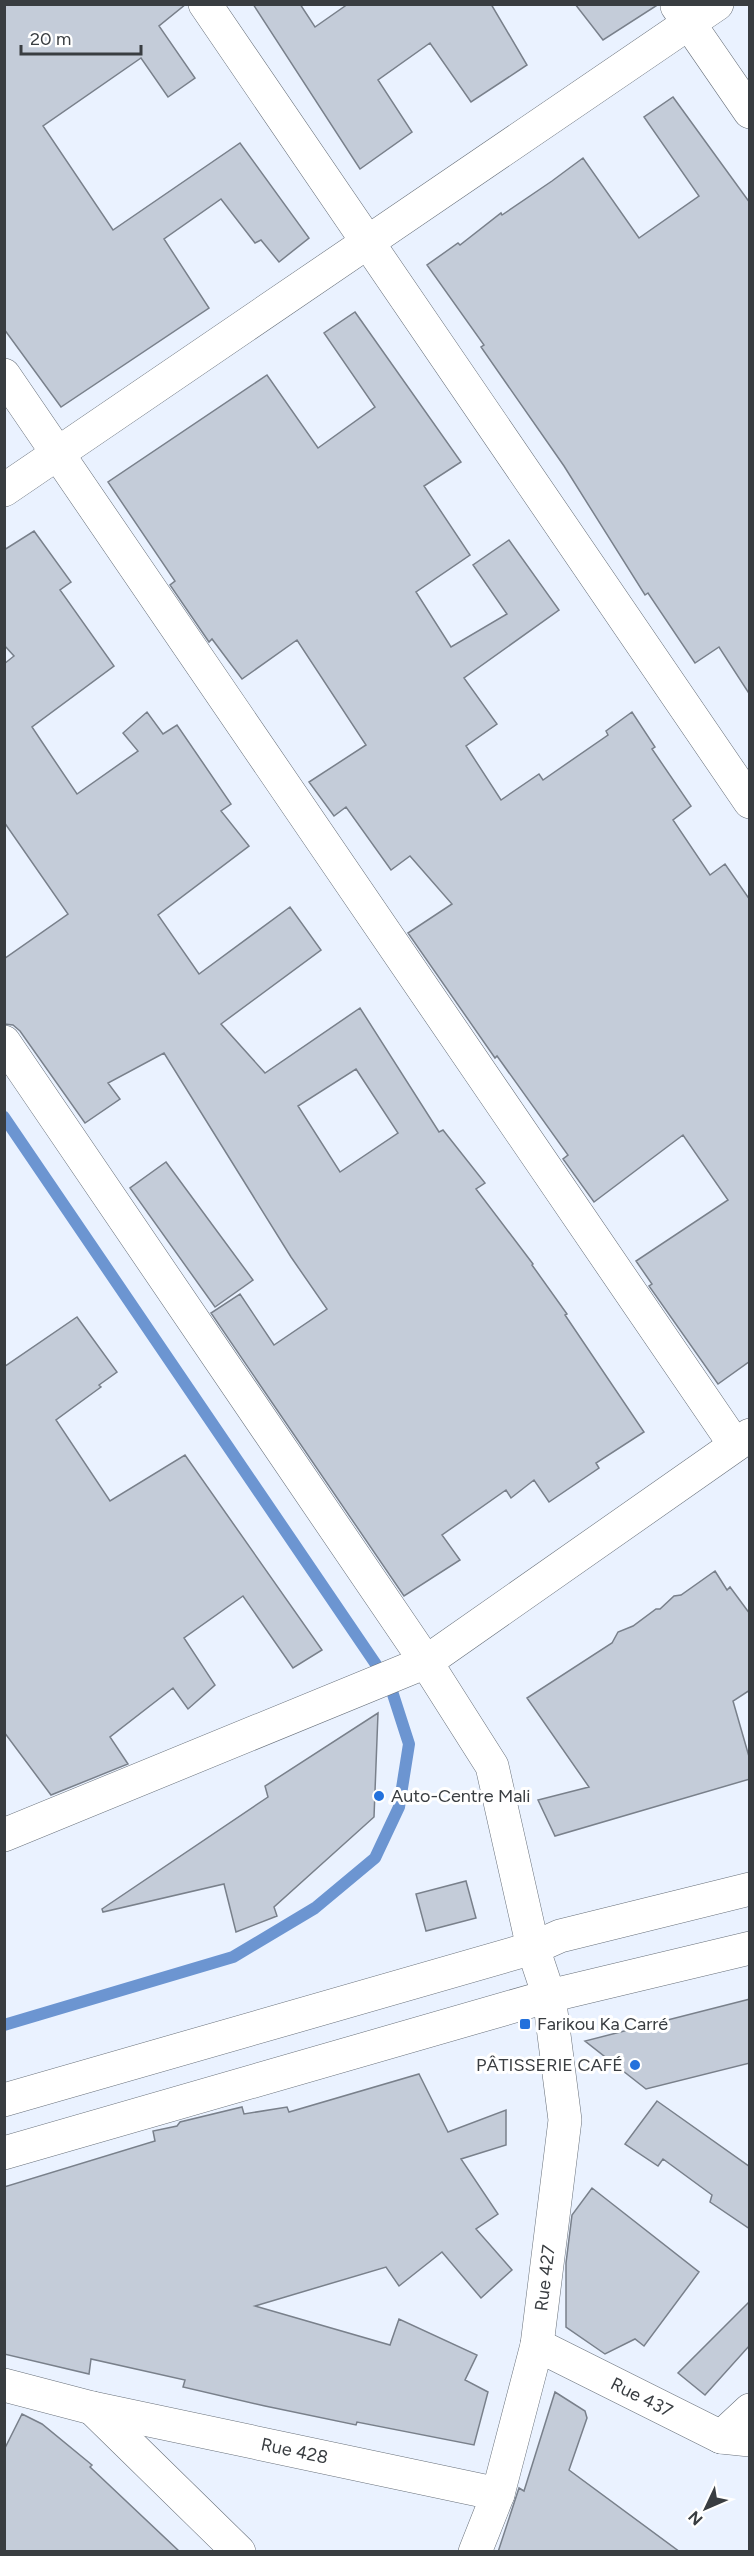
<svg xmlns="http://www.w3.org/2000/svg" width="754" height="2556" font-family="Figtree,sans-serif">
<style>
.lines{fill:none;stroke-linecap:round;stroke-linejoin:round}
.stream{stroke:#6c95d1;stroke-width:12}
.building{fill:#c4ccd9;stroke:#79808b;stroke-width:1.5;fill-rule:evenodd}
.minor-casing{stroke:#68707a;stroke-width:34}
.primary-casing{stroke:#68707a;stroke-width:34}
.minor{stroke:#fff;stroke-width:33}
.primary{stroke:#fff;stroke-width:33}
.poi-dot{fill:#2371dc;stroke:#fff;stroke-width:2}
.labels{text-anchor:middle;stroke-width:6;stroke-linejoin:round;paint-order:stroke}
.poi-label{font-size:18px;fill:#393d41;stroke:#fff;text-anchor:start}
.street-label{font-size:18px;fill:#393d41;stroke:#fff}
</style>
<rect width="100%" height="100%" fill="#eaf2ff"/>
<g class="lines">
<!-- stream -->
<path class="stream" d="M4,1117L390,1685L409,1744L399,1807L375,1858L315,1908L233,1957L4,2025"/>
</g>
<!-- building -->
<path class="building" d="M4,4H186L159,26L195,78L168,97L141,58L43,126L113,230L240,143L309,238L279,262L261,240L255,243L221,199L164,239L209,308L61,407L4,329Z
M253,4H300L315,27L348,4H491L527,65L471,102L430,43L378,80L412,132L360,169Z
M575,4H659L603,40Z
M673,97L750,203V695L719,647L695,663L648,593L645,595L564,466L481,347L484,345L427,265L458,243L460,245L501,213L502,215L552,181L583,158L639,238L699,196L644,117Z
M355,312L461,462L424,486L470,555L416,592L451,647L507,614L473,565L509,540L559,610L464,678L497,724L466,746L501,800L539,774L543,780L608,735L606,731L632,712L655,747L652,749L691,806L673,820L710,875L725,864L750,900V1361L718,1384L649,1286L652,1284L636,1261L728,1200L683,1135L594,1202L563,1159L568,1155L497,1056L495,1058L408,933L452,904L410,856L391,870L346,807L334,816L309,782L366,745L297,640L242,679L212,639L209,642L170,585L175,581L108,482L267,375L318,448L375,407L324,333Z
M34,531L71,582L60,590L114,666L32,727L42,742L77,794L138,751L123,733L147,712L163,734L177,725L231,804L221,811L249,846L158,915L199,974L290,907L321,950L221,1024L265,1073L360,1008L439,1132L443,1130L485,1183L476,1189L533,1264L532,1265L567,1314L565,1315L644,1432L596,1463L599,1468L549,1502L534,1480L511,1498L506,1490L442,1535L460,1560L404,1596L211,1313L240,1294L274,1345L327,1309L291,1257L164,1053L108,1083L120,1099L85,1123L20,1031L13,1025L4,1024V959L68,914L4,822V664L14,656L4,645V550ZM356,1069L398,1133L340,1172L298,1106Z
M166,1162L253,1280L215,1307L130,1188Z
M77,1317L117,1372L99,1385L101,1387L56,1420L110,1501L185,1455L322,1650L293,1668L243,1596L184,1638L215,1685L188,1709L173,1688L110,1737L128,1764L51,1795L4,1732V1367Z
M715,1571L727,1590L730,1587L750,1614V1690L733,1701L750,1760V1779L555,1836L538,1800L589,1787L527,1698L612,1643L618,1632L633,1626L656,1609H660L674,1596L681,1595Z
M378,1713L374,1817L274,1907L277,1916L236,1932L224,1884L103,1912L102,1909L268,1797L265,1786Z
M466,1881L476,1918L426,1931L416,1894Z
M750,1999V2063L646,2089L585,2041Z
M419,2074L448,2132L506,2110V2145L461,2159L498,2214L476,2229L512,2270L481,2298L442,2252L399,2286L386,2267L255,2306L390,2345L399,2319L477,2355L465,2380L488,2392L474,2445L357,2422L356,2425L265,2406L183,2387L185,2380L91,2359L89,2374L4,2354V2187L155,2141L153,2131L177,2126L180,2122L242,2107L244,2114L287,2107L289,2112Z
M657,2101L750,2167V2229L710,2202L712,2195L663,2159L658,2166L625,2144Z
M592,2188L699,2272L644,2346L635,2339L605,2354L566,2327V2263L572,2215Z
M750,2301V2345L705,2395L678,2373Z
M555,2392L585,2411L587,2418L569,2470L680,2552H498L519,2488L524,2491Z
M22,2414L42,2424L92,2465L90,2467L180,2552H4V2450Z"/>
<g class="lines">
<defs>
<g id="minor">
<path d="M205,4L750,802"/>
<path d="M677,6L750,112"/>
<path d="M4,375L735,1445"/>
<path d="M4,490L717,4"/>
<path d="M4,1042L426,1662L492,1766L533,1948L549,1996L565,2120L537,2345L498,2494L475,2552"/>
<path d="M4,1835L426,1662L750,1435"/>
<path id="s1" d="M537,2345L721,2437L750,2440"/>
<path id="s2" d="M4,2385L92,2408L498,2494"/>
<path d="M92,2408L239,2552"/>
<path d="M721,2437L750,2410"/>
</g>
<path id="primary" d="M4,2100L533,1948L560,1936L750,1889
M4,2153L549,1996L750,1948"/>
</defs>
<!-- minor casing -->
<use href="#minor" class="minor-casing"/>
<!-- primary casing -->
<use href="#primary" class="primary-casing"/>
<!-- minor -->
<use href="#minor" class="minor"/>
<!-- primary -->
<use href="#primary" class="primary"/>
</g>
<!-- markers -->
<g class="poi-dot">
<circle cx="379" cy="1796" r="6"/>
<rect x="519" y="2018" width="12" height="12" rx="3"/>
<circle cx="635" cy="2065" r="6"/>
</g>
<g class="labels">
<!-- poi labels -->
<g class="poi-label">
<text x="391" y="1802">Auto-Centre Mali</text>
<text x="537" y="2030">Farikou Ka Carré</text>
<text x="623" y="2071" text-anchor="end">PÂTISSERIE CAFÉ</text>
</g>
<!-- street labels -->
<g class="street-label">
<text transform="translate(545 2278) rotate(-83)" y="6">Rue 427</text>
<text dy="6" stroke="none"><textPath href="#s1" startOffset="117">Rue 437</textPath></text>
<text dy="6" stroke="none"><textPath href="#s2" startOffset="298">Rue 428</textPath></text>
</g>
</g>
<!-- border -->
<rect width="754" height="2556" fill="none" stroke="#393d41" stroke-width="12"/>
<!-- north arrow -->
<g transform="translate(706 2508) rotate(226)" stroke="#ffffff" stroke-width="4.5" paint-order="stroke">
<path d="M0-4.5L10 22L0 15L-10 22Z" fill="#393d41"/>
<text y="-9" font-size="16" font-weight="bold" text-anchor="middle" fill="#393d41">N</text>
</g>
<!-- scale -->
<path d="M21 45v9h120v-9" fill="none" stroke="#393d41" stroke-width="3"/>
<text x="30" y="45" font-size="18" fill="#393d41" stroke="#ffffff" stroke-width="4.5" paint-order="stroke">20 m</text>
</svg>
